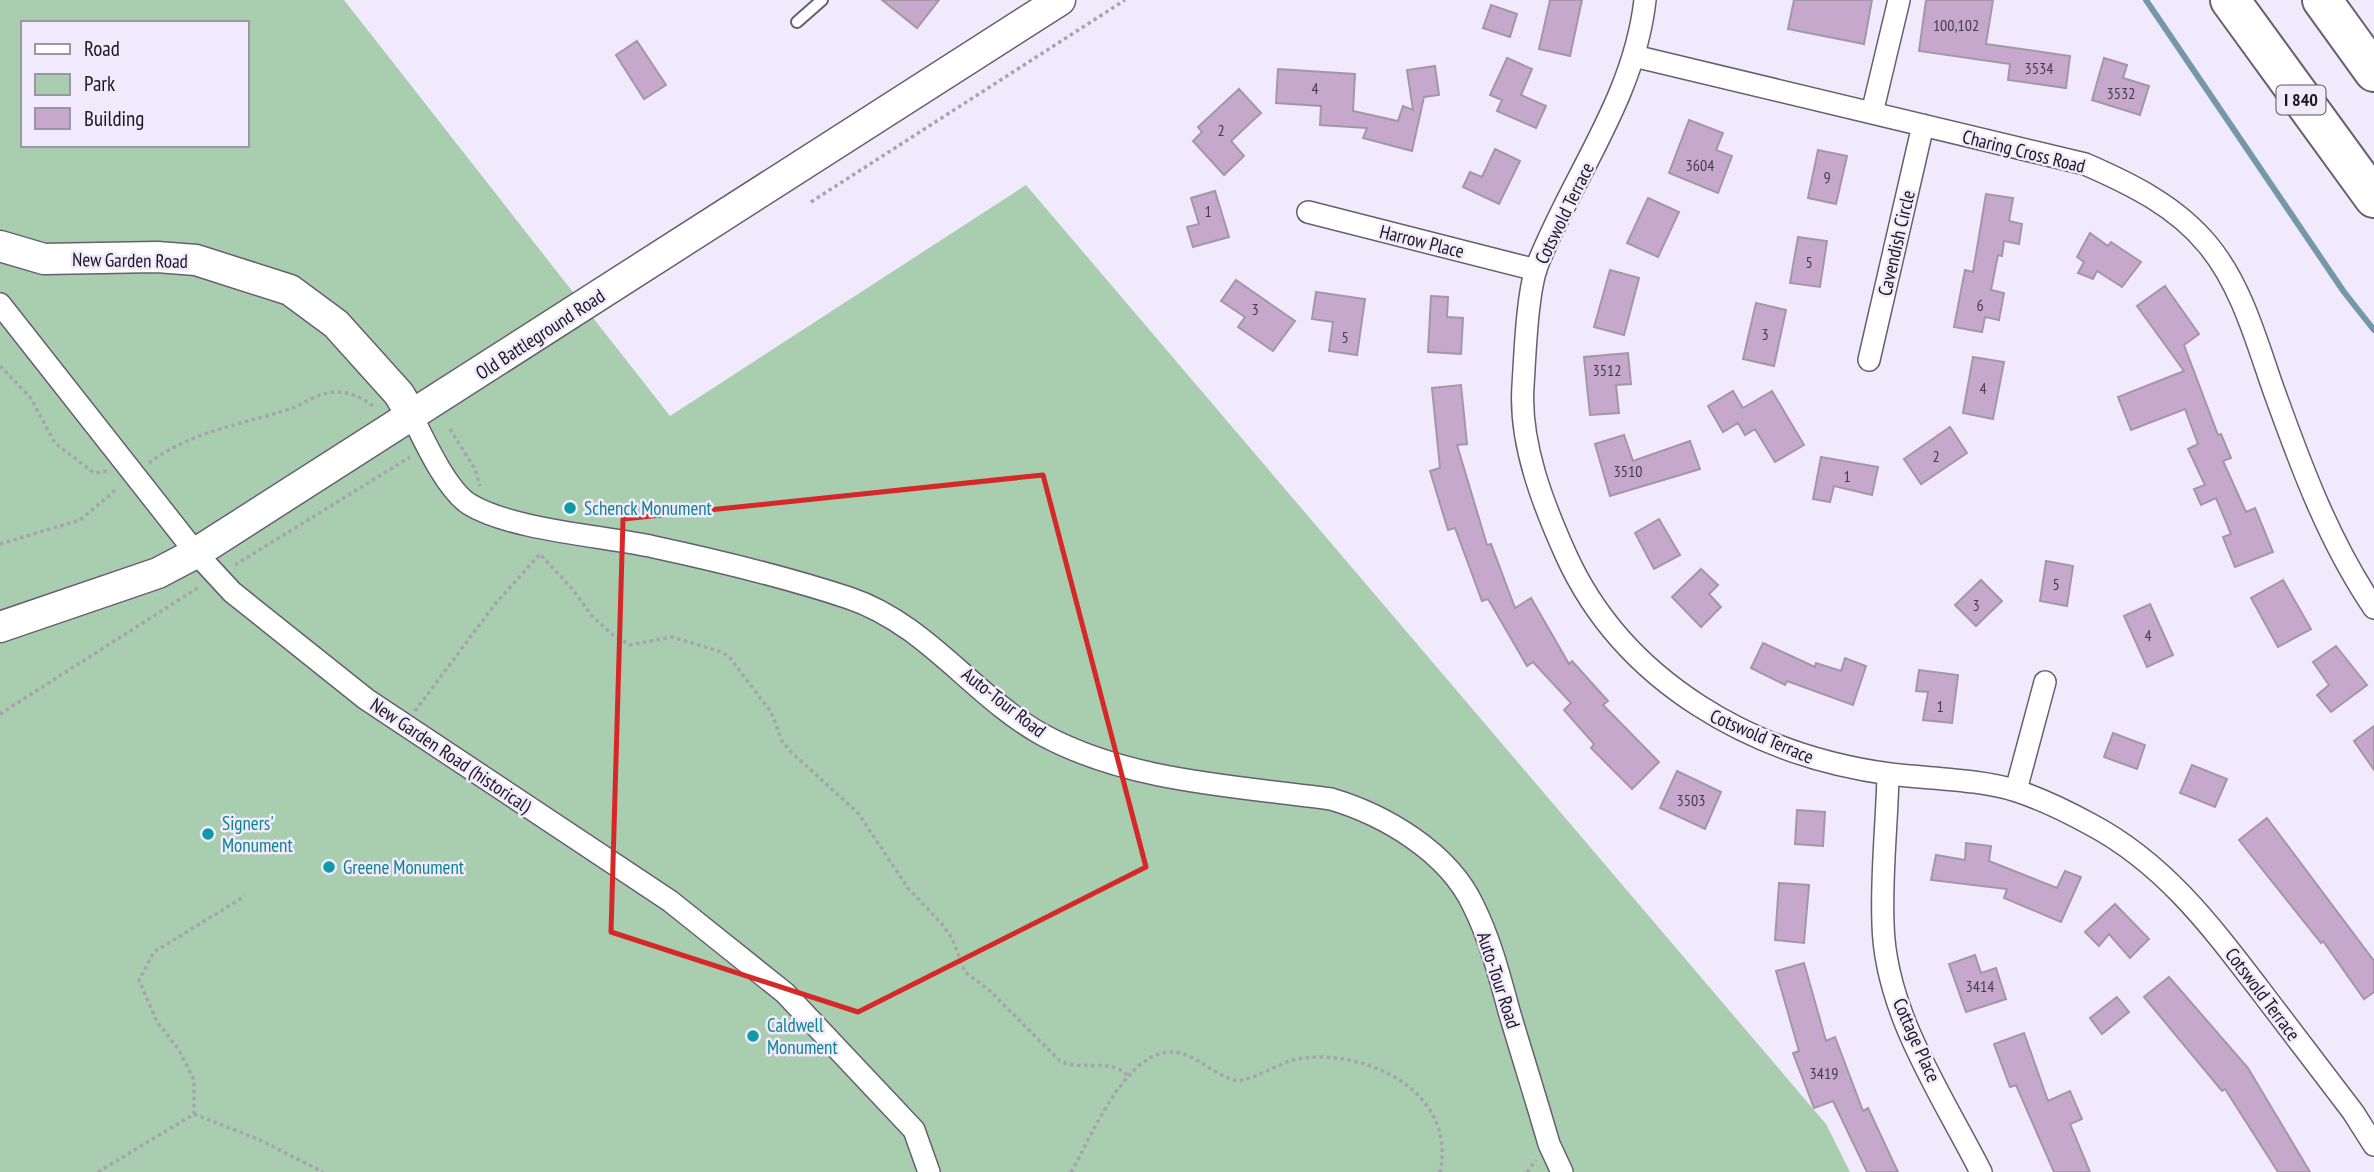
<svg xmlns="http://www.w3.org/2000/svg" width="2374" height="1172" font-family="'PT Sans Narrow',sans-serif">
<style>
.green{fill:#a9cdaf;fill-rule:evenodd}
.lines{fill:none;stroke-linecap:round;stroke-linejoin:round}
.stream{stroke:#7697a9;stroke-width:6}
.building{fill:#c6a8cc;stroke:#a397a6;stroke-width:2}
.lane-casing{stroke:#656070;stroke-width:14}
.street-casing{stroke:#656070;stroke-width:24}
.secondary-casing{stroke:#656070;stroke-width:33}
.highway-casing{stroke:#656070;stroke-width:42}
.path{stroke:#a8a3b1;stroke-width:3.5;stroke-dasharray:3.5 3.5;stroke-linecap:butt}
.lane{stroke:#fff;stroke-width:10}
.street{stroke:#fff;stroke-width:21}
.secondary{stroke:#fff;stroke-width:30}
.highway{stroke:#fff;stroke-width:38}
.marked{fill:none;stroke:#d62828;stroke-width:5;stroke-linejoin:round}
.culture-dot{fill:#0f9aa8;stroke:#f0eafc;stroke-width:2.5}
.labels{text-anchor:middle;stroke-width:5;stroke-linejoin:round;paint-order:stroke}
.number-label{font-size:16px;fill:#453c4a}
.shield{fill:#f0eafc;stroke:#5a5761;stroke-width:2}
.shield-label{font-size:18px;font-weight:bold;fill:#1a181e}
.street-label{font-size:19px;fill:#1a181e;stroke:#f0eafc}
.culture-label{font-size:19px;fill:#0d838f;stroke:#f0eafc;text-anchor:start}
</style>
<rect width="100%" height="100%" fill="#f0eafc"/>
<!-- green -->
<path class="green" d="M0,0H344L670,416L1026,185L1826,1124L1850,1172H0ZM23,23H247V145H23Z"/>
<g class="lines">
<!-- stream -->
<path class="stream" d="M2146,0L2344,292L2374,330"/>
</g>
<!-- building -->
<path class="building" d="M882,0H939L917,28Z
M1550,0H1582L1570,56L1539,49Z
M1794,0H1872L1864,44L1788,29Z
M1926,0H1993L1986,44L2070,56L2066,88L2008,80L2010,64L1919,51Z
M1491,5L1517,14L1510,37L1483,28Z
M637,41L666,85L644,99L616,55Z
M1507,58L1532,69L1521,95L1546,106L1536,128L1497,111L1502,100L1490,95Z
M2104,58L2127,65L2123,78L2149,86L2140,115L2092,100Z
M1435,66L1439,95L1424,97L1412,151L1363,138L1367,128L1320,125L1321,106L1276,103L1278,69L1355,74L1353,111L1398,121L1403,106L1413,110L1407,70Z
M1239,89L1261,113L1231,141L1244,156L1224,175L1193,141L1202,132L1198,127Z
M1689,120L1723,133L1716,150L1732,156L1718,193L1669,173Z
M1495,149L1520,161L1499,204L1463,187L1470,172L1482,177Z
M1818,150L1847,156L1836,204L1808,198Z
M1215,191L1229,237L1193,247L1187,227L1199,224L1191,198Z
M1986,194L2013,198L2009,221L2022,224L2019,244L2004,241L2002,256L1998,255L1991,290L2004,293L1999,320L1985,317L1982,332L1954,327L1965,270L1973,272Z
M1648,198L1679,212L1658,257L1627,243Z
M2090,233L2108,246L2111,242L2141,262L2122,287L2097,271L2093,279L2078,273L2084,262L2077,257Z
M1798,237L1827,241L1820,287L1790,283Z
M1610,270L1639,278L1624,335L1594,327Z
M1236,280L1295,321L1273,351L1238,327L1245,317L1221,301Z
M2165,286L2199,334L2184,345L2218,435L2221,434L2231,458L2223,461L2246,512L2255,508L2273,552L2235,567L2223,537L2231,534L2216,498L2201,505L2194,489L2205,485L2188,449L2198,444L2185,409L2131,430L2118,397L2184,371L2137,306Z
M1316,292L1365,299L1357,355L1329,351L1333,322L1312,319Z
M1431,296L1448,297L1447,317L1463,318L1461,354L1428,352Z
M1756,303L1786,310L1774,366L1743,359Z
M1628,353L1631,384L1616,385L1619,413L1590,415L1584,357Z
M1973,357L2004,362L1993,419L1963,413Z
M1461,385L1467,444L1457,445L1487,545L1491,544L1515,608L1531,598L1569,664L1572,661L1608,701L1603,705L1659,762L1632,789L1591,748L1594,744L1564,710L1571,703L1533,662L1527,666L1488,599L1482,601L1455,528L1448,530L1430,471L1440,468L1432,388Z
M1733,391L1743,408L1772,391L1804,445L1775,462L1755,429L1745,435L1738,423L1723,432L1708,406Z
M1950,427L1967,453L1921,484L1904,459Z
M1624,435L1633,461L1690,441L1700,469L1610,496L1595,444Z
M1821,457L1878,467L1872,495L1834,486L1830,502L1813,499Z
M1659,519L1680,555L1654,569L1635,533Z
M2046,561L2073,566L2067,606L2040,601Z
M1701,569L1718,585L1709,594L1721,607L1701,627L1672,597Z
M1981,580L2002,601L1976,626L1955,605Z
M2283,580L2311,629L2278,647L2251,598Z
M2150,604L2173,655L2147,667L2124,616Z
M1763,643L1815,667L1816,663L1841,671L1845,658L1866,666L1853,705L1787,681L1785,685L1751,668Z
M2336,646L2367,685L2331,712L2317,695L2329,685L2313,662Z
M1919,670L1958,675L1952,723L1923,720L1928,692L1916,691Z
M2374,726V770L2354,741Z
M2113,733L2145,745L2137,769L2104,757Z
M2192,765L2227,779L2215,807L2180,793Z
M1677,771L1721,792L1705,829L1660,808Z
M1797,810L1825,812L1823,846L1795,844Z
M2267,818L2374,961V992L2364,999L2323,941L2321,943L2239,840Z
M1966,843L1991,846L1989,861L2057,888L2065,871L2081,877L2061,922L2004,898L2007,889L1931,880L1936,855L1965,860Z
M1779,883L1809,885L1804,943L1775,940Z
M2115,904L2149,939L2130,958L2109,934L2099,946L2085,932Z
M1975,955L1981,973L1996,968L2006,999L1966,1012L1949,964Z
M1804,963L1826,1041L1835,1037L1863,1111L1868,1108L1898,1172H1867L1833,1101L1814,1108L1793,1053L1799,1051L1776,971Z
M2169,977L2248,1068L2310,1172H2278L2225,1089L2222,1091L2144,997Z
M2117,997L2129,1012L2102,1034L2090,1018Z
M2024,1033L2048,1101L2070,1091L2082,1119L2070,1124L2090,1172H2054L2016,1085L2010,1087L1994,1044Z"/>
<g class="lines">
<defs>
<path id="lane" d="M797,22L822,0"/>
<path id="street" d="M1645,0C1634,99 1572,176 1537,266C1527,294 1525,355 1523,386C1519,443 1543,504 1566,555C1624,683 1755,756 1890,774C1930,779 1980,779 2017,791C2041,799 2068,812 2090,824C2164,863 2211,926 2260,990C2291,1031 2322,1071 2353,1112L2374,1145
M1634,56L2085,164C2131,184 2176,206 2208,245C2242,286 2257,343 2274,391C2301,466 2329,542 2374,608
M1872,113L1899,0
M1308,212L1536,270
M0,304L196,553L232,592L366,699L670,901L785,993L914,1130L929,1172
M1869,360L1923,125
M412,416C424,440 446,489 469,504C511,530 604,536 654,547C719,561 786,577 849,598C927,624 974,697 1043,735C1130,782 1236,786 1331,799C1385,815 1448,852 1473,905C1490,939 1499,974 1509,1011C1522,1055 1536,1099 1549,1144L1562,1172
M1888,774C1887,824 1881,874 1883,924C1885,1013 1942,1095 1981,1172
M2016,790L2045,682"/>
<path id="secondary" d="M0,246L44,259L157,257L196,260L290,290L336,324L399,394L412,416
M0,627L158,573L196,553L1060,0"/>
<path id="highway" d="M2230,0L2374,198
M2322,0L2374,72"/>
</defs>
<!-- lane casing -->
<use href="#lane" class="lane-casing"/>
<!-- street casing -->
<use href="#street" class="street-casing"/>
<!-- secondary casing -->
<use href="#secondary" class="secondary-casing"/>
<!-- highway casing -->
<use href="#highway" class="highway-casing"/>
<!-- path -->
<path class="path" d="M811,202L1125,0
M0,366L30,397L55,443L94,473L108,471
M450,429L475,469L480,486
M149,463C190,432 242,424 290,409C305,403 318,393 335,392C351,392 362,398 375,407
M0,544L80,520L118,488
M235,565L410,457
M415,711L496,603L540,554L574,591L592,616L614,636L630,645L672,637L722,652L730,658L771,712L782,741L791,752L858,813L908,888L942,924L952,938L965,972L989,990L1060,1061C1081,1072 1109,1057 1127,1075
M0,714L199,587
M194,1114L260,1140L323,1172
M98,1172L194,1114V1080L179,1050L157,1022L139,980L154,952L245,896
M1071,1172C1092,1136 1129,1041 1180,1053C1201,1058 1216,1077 1238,1081C1261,1077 1280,1061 1303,1058C1371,1050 1457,1094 1440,1172
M1527,1172L1536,1160"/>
<!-- lane -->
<use href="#lane" class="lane"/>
<!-- street -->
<use href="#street" class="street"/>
<!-- secondary -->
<use href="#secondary" class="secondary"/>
<!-- highway -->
<use href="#highway" class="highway"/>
</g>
<!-- marked area -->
<path class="marked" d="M1043,475L1146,867L858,1012L611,932L623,519Z"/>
<!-- markers -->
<g class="culture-dot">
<circle cx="570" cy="508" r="7"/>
<circle cx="208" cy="834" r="7"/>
<circle cx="329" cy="867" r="7"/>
<circle cx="753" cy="1036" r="7"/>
</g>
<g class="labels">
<!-- number labels -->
<g class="number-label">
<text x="1956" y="31">100,102</text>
<text x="2039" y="74">3534</text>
<text x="1315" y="94">4</text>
<text x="2121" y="99">3532</text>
<text x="1221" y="136">2</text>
<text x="1700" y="171">3604</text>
<text x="1827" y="183">9</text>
<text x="1208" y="217">1</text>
<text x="1809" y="268">5</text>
<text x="1980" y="311">6</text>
<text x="1255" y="315">3</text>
<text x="1765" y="340">3</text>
<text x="1345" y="343">5</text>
<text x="1607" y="376">3512</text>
<text x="1983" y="394">4</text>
<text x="1936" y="462">2</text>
<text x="1628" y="477">3510</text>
<text x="1847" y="482">1</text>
<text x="2056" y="590">5</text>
<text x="1976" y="611">3</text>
<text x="2148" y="641">4</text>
<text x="1940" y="712">1</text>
<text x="1691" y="806">3503</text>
<text x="1980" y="992">3414</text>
<text x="1824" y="1079">3419</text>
</g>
<!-- shield labels -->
<rect class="shield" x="2276.5" y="85.5" width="49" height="29" rx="5"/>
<g class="shield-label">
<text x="2301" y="106">I 840</text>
</g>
<!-- street labels -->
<g class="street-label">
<text transform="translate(2024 151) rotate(14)" y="7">Charing Cross Road</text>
<text transform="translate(1564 213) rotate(-64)" y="7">Cotswold Terrace</text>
<text transform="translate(1422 241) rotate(14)" y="7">Harrow Place</text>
<text transform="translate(1896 243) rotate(-77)" y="7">Cavendish Circle</text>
<text transform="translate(130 260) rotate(1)" y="7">New Garden Road</text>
<text transform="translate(540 334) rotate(-33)" y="7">Old Battleground Road</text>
<text transform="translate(1004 702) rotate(38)" y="7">Auto-Tour Road</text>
<text transform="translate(1762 736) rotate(23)" y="7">Cotswold Terrace</text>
<text transform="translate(451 755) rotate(34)" y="7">New Garden Road (historical)</text>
<text transform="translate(1499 980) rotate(72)" y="7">Auto-Tour Road</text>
<text transform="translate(2263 994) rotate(53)" y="7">Cotswold Terrace</text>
<text transform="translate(1917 1040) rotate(66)" y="7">Cottage Place</text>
</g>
<!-- culture labels -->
<g class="culture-label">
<text x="584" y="515">Schenck Monument</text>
<text x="222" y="830">Signers'<tspan x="222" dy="22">Monument</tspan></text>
<text x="343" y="874">Greene Monument</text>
<text x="767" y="1032">Caldwell<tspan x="767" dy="22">Monument</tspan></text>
</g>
</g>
<!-- legend -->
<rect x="21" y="21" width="228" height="126" fill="#f0eafc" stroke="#9a96a3" stroke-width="2"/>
<rect x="35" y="44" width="35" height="10" fill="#ffffff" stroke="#9a96a3" stroke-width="2"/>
<text x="84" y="56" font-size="21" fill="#1a181e">Road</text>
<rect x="35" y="74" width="35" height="21" fill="#a9cdaf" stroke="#9a96a3" stroke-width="2"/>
<text x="84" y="91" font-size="21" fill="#1a181e">Park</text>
<rect x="35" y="108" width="35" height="21" fill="#c6a8cc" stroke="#9a96a3" stroke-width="2"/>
<text x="84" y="126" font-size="21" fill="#1a181e">Building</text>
</svg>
